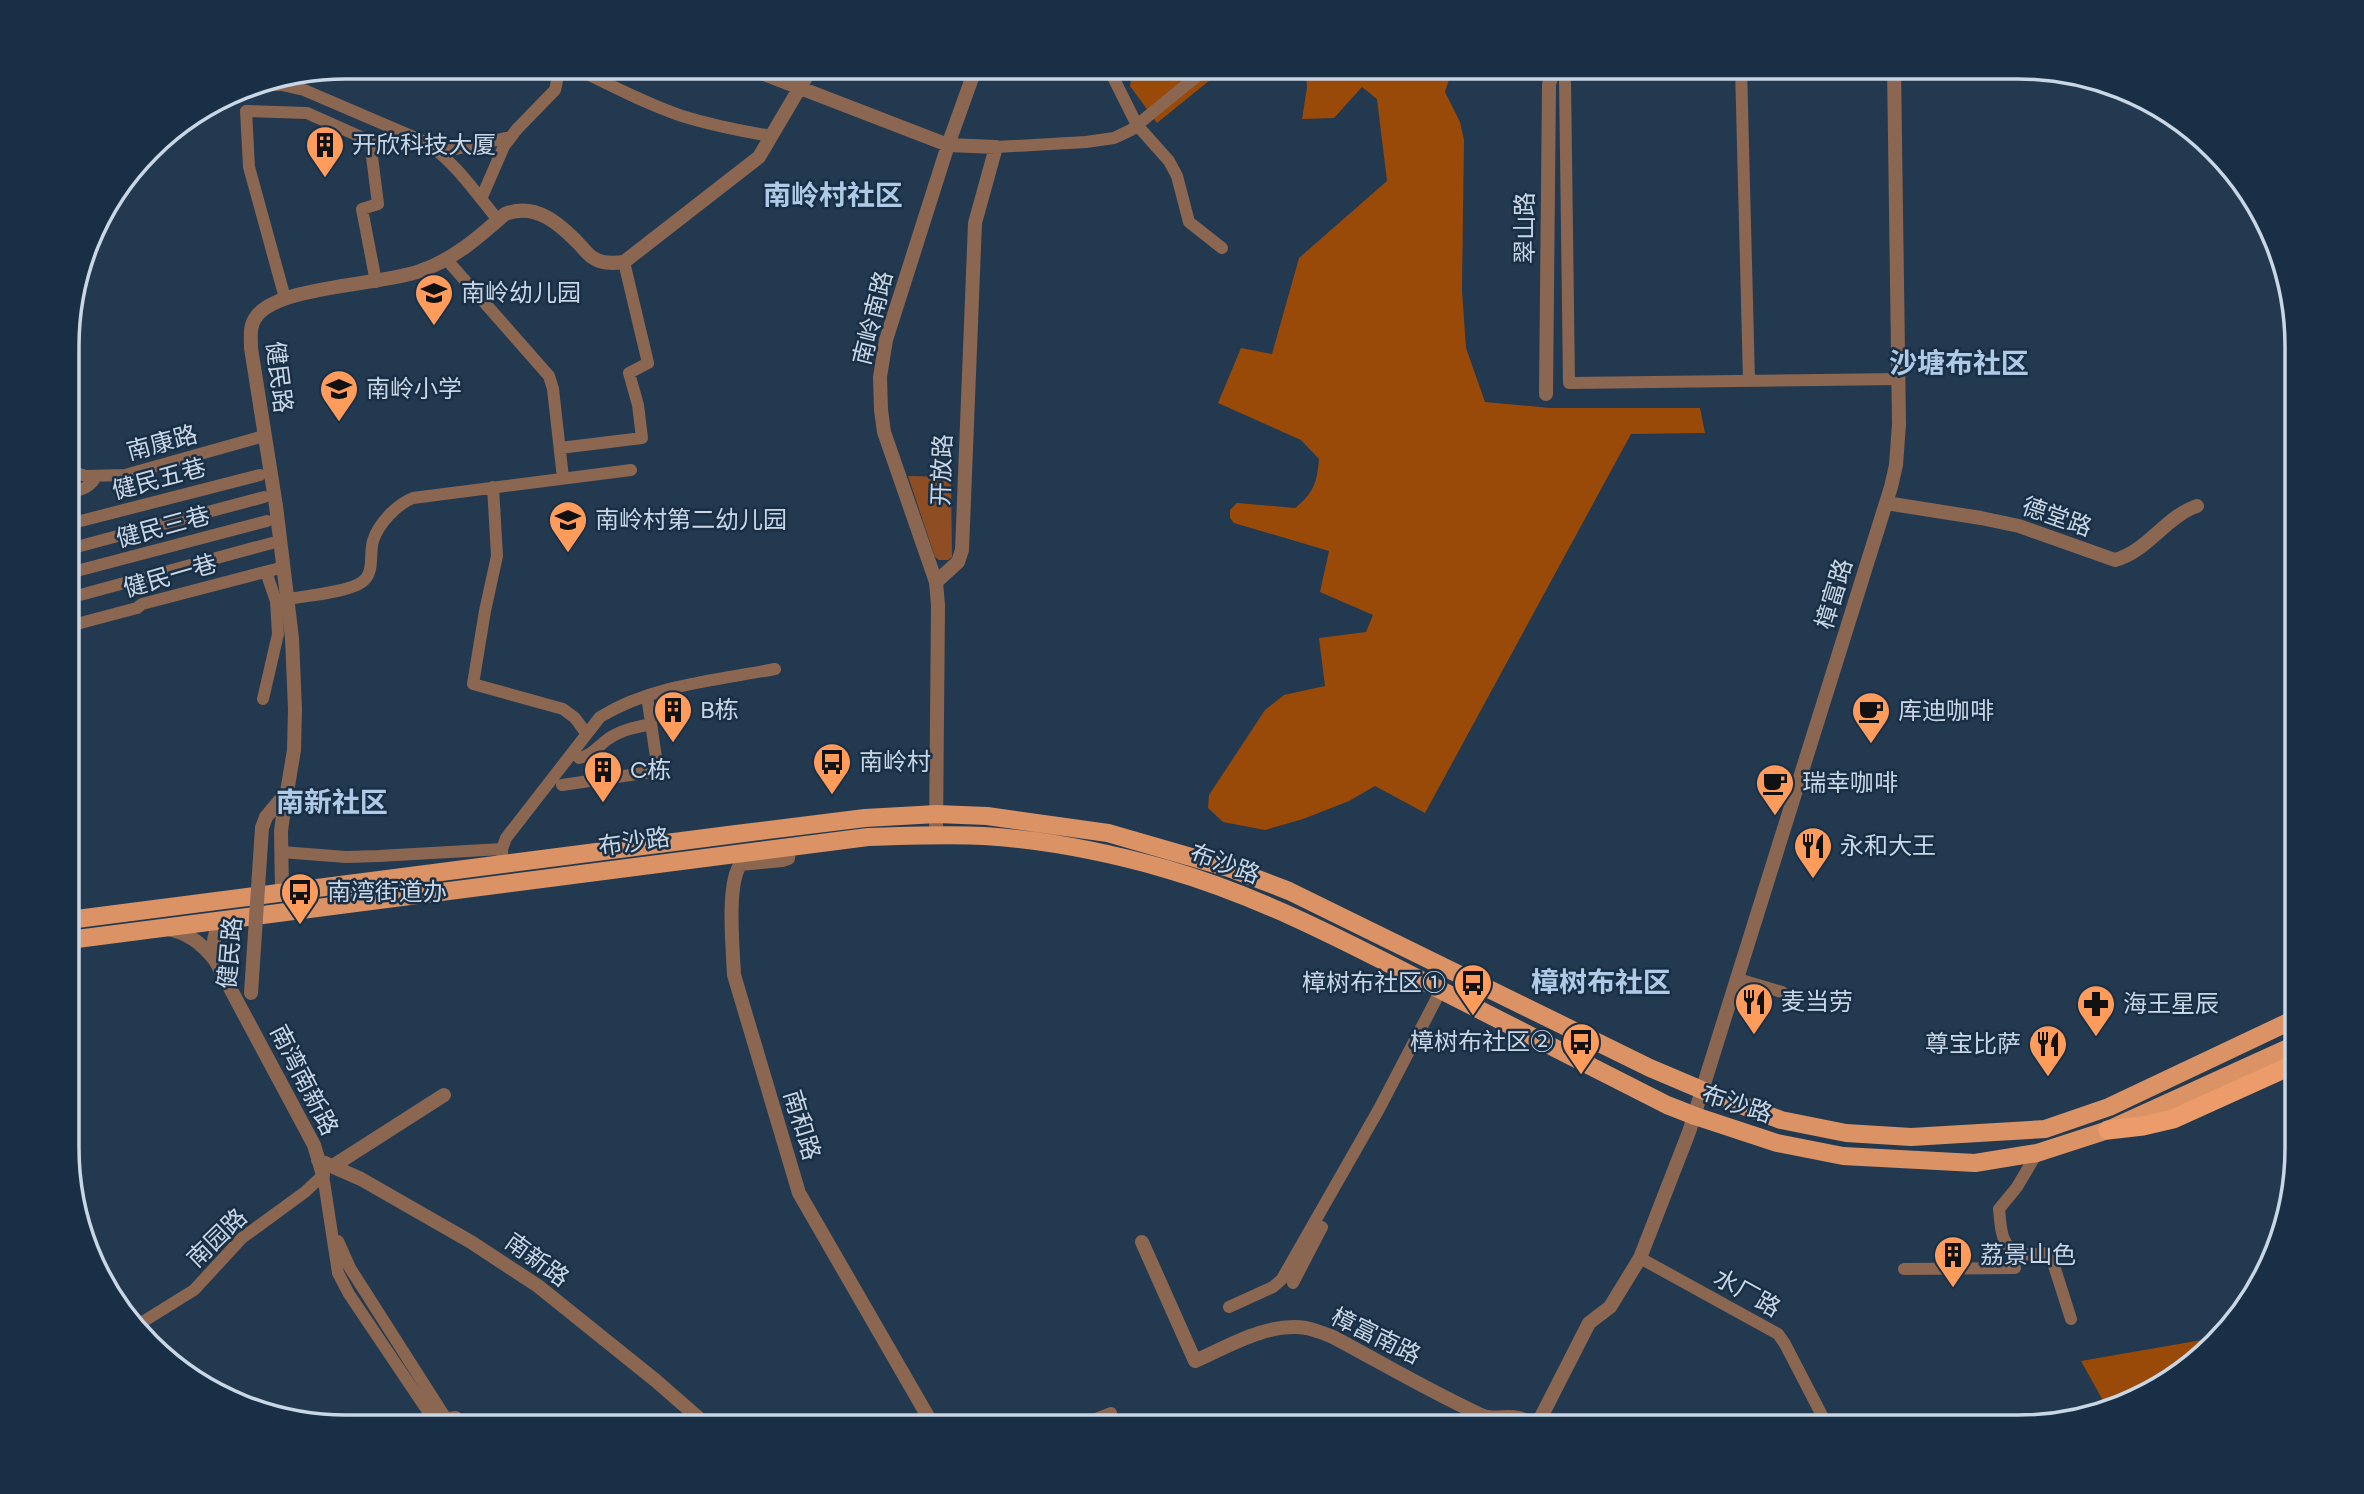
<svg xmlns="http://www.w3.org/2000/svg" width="2364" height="1494" font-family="Figtree,'Noto Sans SC',sans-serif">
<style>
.green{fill:#8e4d22}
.forest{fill:#994a08}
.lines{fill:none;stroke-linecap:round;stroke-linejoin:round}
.minor{stroke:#8b6651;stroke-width:12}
.tertiary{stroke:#8b6651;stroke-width:14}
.primary{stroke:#db9366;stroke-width:18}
.trunk{stroke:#eb9c6a;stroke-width:19}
.tertiary-bridge{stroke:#8b6651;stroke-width:14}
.labels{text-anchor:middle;stroke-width:5;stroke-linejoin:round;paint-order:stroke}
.poi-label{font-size:24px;fill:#c9d6e5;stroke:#182f45;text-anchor:start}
.street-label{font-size:24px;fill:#c9d6e5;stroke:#182f45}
.quarter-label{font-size:28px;font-weight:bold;fill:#afcae6;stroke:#182f45}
.rim{fill:none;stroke:#c9d6e5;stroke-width:3.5}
</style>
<rect width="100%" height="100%" fill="#223950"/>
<!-- green -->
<path class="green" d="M908,476L951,477L952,557L948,560H939L935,557Z"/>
<!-- forest -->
<path class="forest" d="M1133,67H1226L1157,123L1130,86Z
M1306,67H1453L1445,92L1460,122L1464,140L1462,291L1466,348L1485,402L1550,408H1700L1705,433L1631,434L1425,813L1375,786L1349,801L1303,819L1265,830L1223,822L1208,808L1209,795L1265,710L1284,695L1325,686L1319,638L1366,632L1373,615L1320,592L1329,551L1234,523L1230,518V510L1237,503L1295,508C1314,493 1317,482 1319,459L1301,440L1218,403L1241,348L1272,354L1299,258L1387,181L1377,99L1362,87L1334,118L1302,119L1307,88Z
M2213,1338L2158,1390L2106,1406L2081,1361Z"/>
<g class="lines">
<!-- minor -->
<path class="minor" d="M573,67C608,84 644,103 682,116C711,125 741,131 771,136
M1108,67L1137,125L1169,161L1177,176L1189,222L1222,248
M1741,67L1749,381
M1565,79L1569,383L1898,379
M252,85H282L304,90L423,141C454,160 475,192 498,220
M996,147L1086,142L1114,138L1131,130L1208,67
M437,150L456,149L510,137
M481,199L504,146L517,129L555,90L557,81V67
M447,260L549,376L553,389L563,478
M285,298L249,167L246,111L307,113L370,141L378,204L362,209L376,282
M560,448L642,438L638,405L629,373L648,363L624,262
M69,471L86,476L125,475L264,436
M493,487L497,556L485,611L473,684L563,709L575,718L586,733
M69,493C80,490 91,488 96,476
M69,524L260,475
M69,549L264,497
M69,573L267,521
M69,598L272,543
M288,599C305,596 349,592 362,582C375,573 369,554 373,541C378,524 397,504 413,498L631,470
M69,626L137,608L142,604L284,567
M263,699L278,634L276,601L266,572
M579,758C593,755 597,747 608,739C621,730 636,727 651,724
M562,785L658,771L647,696
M281,852L346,857L379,856L502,849
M503,864L502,849L506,838L600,717C652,685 717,680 775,669
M1738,979L1782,992
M2037,1153L2017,1187L1999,1209C2001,1228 2000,1245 2019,1255L2050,1253L2071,1319
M323,1175L338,1273L349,1294L435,1422
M338,1241L350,1268L445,1417
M1640,1258L1778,1334L1785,1344L1828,1427
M1904,1269L2015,1268
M1293,1283L1322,1227
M1229,1307L1273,1287L1282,1279L1379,1109L1441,990
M136,1326L194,1290L242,1238L305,1192L323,1175
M440,1419L456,1417L466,1427
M1075,1427L1111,1413"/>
<!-- tertiary -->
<path class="tertiary" d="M746,67L948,145L996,147L975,223L962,550L958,562L936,582L938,605L936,835
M1546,394L1549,84L1554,70L1560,67
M1886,503L1981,518L2019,526L2115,560C2148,551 2165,517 2197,506
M936,582L884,432L881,410L880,377L886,340L948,145L976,67
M262,828L266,817L287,792L294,750L295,709L292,638L276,506L251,348C251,338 249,326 256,317C277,286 382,285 420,271C453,260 479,237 505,214C536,202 560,224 581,246C585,251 590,257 597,260C605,264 615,263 624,262L759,157L812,67
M789,847L788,858L782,860L741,864C726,882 733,950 734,975L799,1193L934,1427
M282,893L281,831L286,794
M168,929C189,933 202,944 215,960L314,1145L323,1175
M215,960C213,944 212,931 225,921
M318,1160L361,1179L471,1242L538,1286L655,1380L709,1427
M333,1166L444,1095
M1142,1242L1195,1361C1229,1346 1268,1322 1306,1328C1316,1330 1325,1334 1333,1337C1382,1363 1429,1391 1479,1414C1500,1424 1512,1408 1536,1427
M1536,1427L1589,1323L1610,1307L1640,1258L1689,1132L1891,487L1896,465L1899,424L1894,67"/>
<!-- primary -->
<path class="primary" d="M69,920L736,834L865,818L937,814L987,816L1108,833L1229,868L1289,891L1650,1068L1709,1093L1781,1120L1846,1133L1911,1137L2045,1129L2109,1107L2297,1018
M69,940L868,837C907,836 946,834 984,836C1045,840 1107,852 1166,869C1253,894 1333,935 1413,976C1498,1019 1582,1062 1667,1105L1695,1116L1777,1143L1843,1156L1975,1163L2037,1153L2108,1130L2297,1044"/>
<!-- trunk -->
<path class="trunk" d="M2295,1019L2297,1017
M2108,1130L2143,1126L2173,1119L2297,1063"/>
<!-- tertiary-bridge -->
<path class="tertiary-bridge" d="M251,993L262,828"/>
</g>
<!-- icons -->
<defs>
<symbol id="building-pin" viewBox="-11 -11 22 30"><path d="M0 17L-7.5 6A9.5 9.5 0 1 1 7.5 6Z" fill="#ff9b5b" stroke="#182f45"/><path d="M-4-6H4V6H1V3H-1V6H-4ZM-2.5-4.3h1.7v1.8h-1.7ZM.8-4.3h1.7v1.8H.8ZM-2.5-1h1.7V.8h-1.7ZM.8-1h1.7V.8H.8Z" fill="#111"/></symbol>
<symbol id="school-pin" viewBox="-11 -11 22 30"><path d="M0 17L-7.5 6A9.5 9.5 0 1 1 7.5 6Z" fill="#ff9b5b" stroke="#182f45"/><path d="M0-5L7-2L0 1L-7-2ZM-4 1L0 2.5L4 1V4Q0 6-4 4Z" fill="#111"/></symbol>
<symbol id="cafe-pin" viewBox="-11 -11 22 30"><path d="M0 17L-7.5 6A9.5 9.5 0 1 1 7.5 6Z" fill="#ff9b5b" stroke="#182f45"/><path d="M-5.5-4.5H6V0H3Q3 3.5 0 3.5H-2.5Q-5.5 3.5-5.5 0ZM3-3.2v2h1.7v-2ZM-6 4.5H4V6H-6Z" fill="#111"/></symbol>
<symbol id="bus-pin" viewBox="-11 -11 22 30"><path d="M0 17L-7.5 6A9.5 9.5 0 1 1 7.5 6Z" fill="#ff9b5b" stroke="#182f45"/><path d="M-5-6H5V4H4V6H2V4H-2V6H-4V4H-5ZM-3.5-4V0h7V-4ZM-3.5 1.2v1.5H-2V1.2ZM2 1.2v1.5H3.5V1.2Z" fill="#111"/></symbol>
<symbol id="restaurant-pin" viewBox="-11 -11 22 30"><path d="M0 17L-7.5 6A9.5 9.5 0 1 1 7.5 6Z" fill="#ff9b5b" stroke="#182f45"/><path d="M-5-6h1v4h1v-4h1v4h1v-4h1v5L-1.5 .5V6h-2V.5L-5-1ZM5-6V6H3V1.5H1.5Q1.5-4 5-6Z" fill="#111"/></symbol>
<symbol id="pharmacy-pin" viewBox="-11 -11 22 30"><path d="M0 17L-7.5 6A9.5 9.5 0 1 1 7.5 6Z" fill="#ff9b5b" stroke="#182f45"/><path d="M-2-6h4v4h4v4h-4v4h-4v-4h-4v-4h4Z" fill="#111"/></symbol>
</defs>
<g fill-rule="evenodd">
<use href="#building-pin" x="303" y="123" width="44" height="60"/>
<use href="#school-pin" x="412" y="271" width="44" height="60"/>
<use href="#school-pin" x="317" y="367" width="44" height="60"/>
<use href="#school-pin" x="546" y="498" width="44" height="60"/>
<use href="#building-pin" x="651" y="688" width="44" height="60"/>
<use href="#cafe-pin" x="1849" y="689" width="44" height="60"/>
<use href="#bus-pin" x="810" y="740" width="44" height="60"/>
<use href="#building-pin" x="581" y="748" width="44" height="60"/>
<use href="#cafe-pin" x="1753" y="761" width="44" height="60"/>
<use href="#restaurant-pin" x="1791" y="824" width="44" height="60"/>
<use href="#bus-pin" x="278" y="870" width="44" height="60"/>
<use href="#bus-pin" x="1451" y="961" width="44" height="60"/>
<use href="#restaurant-pin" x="1732" y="980" width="44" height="60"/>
<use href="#pharmacy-pin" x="2074" y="982" width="44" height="60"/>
<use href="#bus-pin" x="1559" y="1020" width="44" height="60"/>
<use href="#restaurant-pin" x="2026" y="1022" width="44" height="60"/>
<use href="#building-pin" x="1931" y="1233" width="44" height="60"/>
</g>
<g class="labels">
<!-- poi labels -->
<g class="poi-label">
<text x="352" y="153">开欣科技大厦</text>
<text x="461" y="301">南岭幼儿园</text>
<text x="366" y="397">南岭小学</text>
<text x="595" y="528">南岭村第二幼儿园</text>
<text x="700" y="718">B栋</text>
<text x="1898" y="719">库迪咖啡</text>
<text x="859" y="770">南岭村</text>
<text x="630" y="778">C栋</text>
<text x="1802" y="791">瑞幸咖啡</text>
<text x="1840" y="854">永和大王</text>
<text x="327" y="900">南湾街道办</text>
<text x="1446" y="991" text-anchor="end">樟树布社区①</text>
<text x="1781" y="1010">麦当劳</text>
<text x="2123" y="1012">海王星辰</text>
<text x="1554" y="1050" text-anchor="end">樟树布社区②</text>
<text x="2021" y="1052" text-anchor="end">尊宝比萨</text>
<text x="1980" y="1263">荔景山色</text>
</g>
<!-- street labels -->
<g class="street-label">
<text transform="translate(1525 228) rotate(-90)" y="8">翠山路</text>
<text transform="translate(873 318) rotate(-76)" y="8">南岭南路</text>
<text transform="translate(279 377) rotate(83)" y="8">健民路</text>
<text transform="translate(162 443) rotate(-15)" y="8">南康路</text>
<text transform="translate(942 470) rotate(-88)" y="8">开放路</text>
<text transform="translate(159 479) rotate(-15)" y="8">健民五巷</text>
<text transform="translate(2057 517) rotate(19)" y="8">德堂路</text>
<text transform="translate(163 527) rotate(-15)" y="8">健民三巷</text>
<text transform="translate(170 576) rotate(-16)" y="8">健民一巷</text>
<text transform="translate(1834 594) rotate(-73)" y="8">樟富路</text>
<text transform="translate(634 842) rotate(-8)" y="8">布沙路</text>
<text transform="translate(1225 864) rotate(20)" y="8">布沙路</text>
<text transform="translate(230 953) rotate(-85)" y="8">健民路</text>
<text transform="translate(304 1080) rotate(63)" y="8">南湾南新路</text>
<text transform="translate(1737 1104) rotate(18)" y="8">布沙路</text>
<text transform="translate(802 1125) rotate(73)" y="8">南和路</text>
<text transform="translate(217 1238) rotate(-44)" y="8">南园路</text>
<text transform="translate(537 1260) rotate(36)" y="8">南新路</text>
<text transform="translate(1747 1293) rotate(29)" y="8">水厂路</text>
<text transform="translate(1376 1336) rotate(26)" y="8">樟富南路</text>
</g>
<!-- quarter labels -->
<g class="quarter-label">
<text x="833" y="205">南岭村社区</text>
<text x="1959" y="373">沙塘布社区</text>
<text x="332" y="812">南新社区</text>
<text x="1601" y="992">樟树布社区</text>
</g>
</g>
<!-- crop -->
<path d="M0 0H2364V1494H0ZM346 79H2018A267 267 0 0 1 2285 346V1148A267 267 0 0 1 2018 1415H346A267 267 0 0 1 79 1148V346A267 267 0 0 1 346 79Z" fill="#182f45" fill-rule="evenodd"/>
<path class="rim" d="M346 79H2018A267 267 0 0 1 2285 346V1148A267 267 0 0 1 2018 1415H346A267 267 0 0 1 79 1148V346A267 267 0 0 1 346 79Z"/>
</svg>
